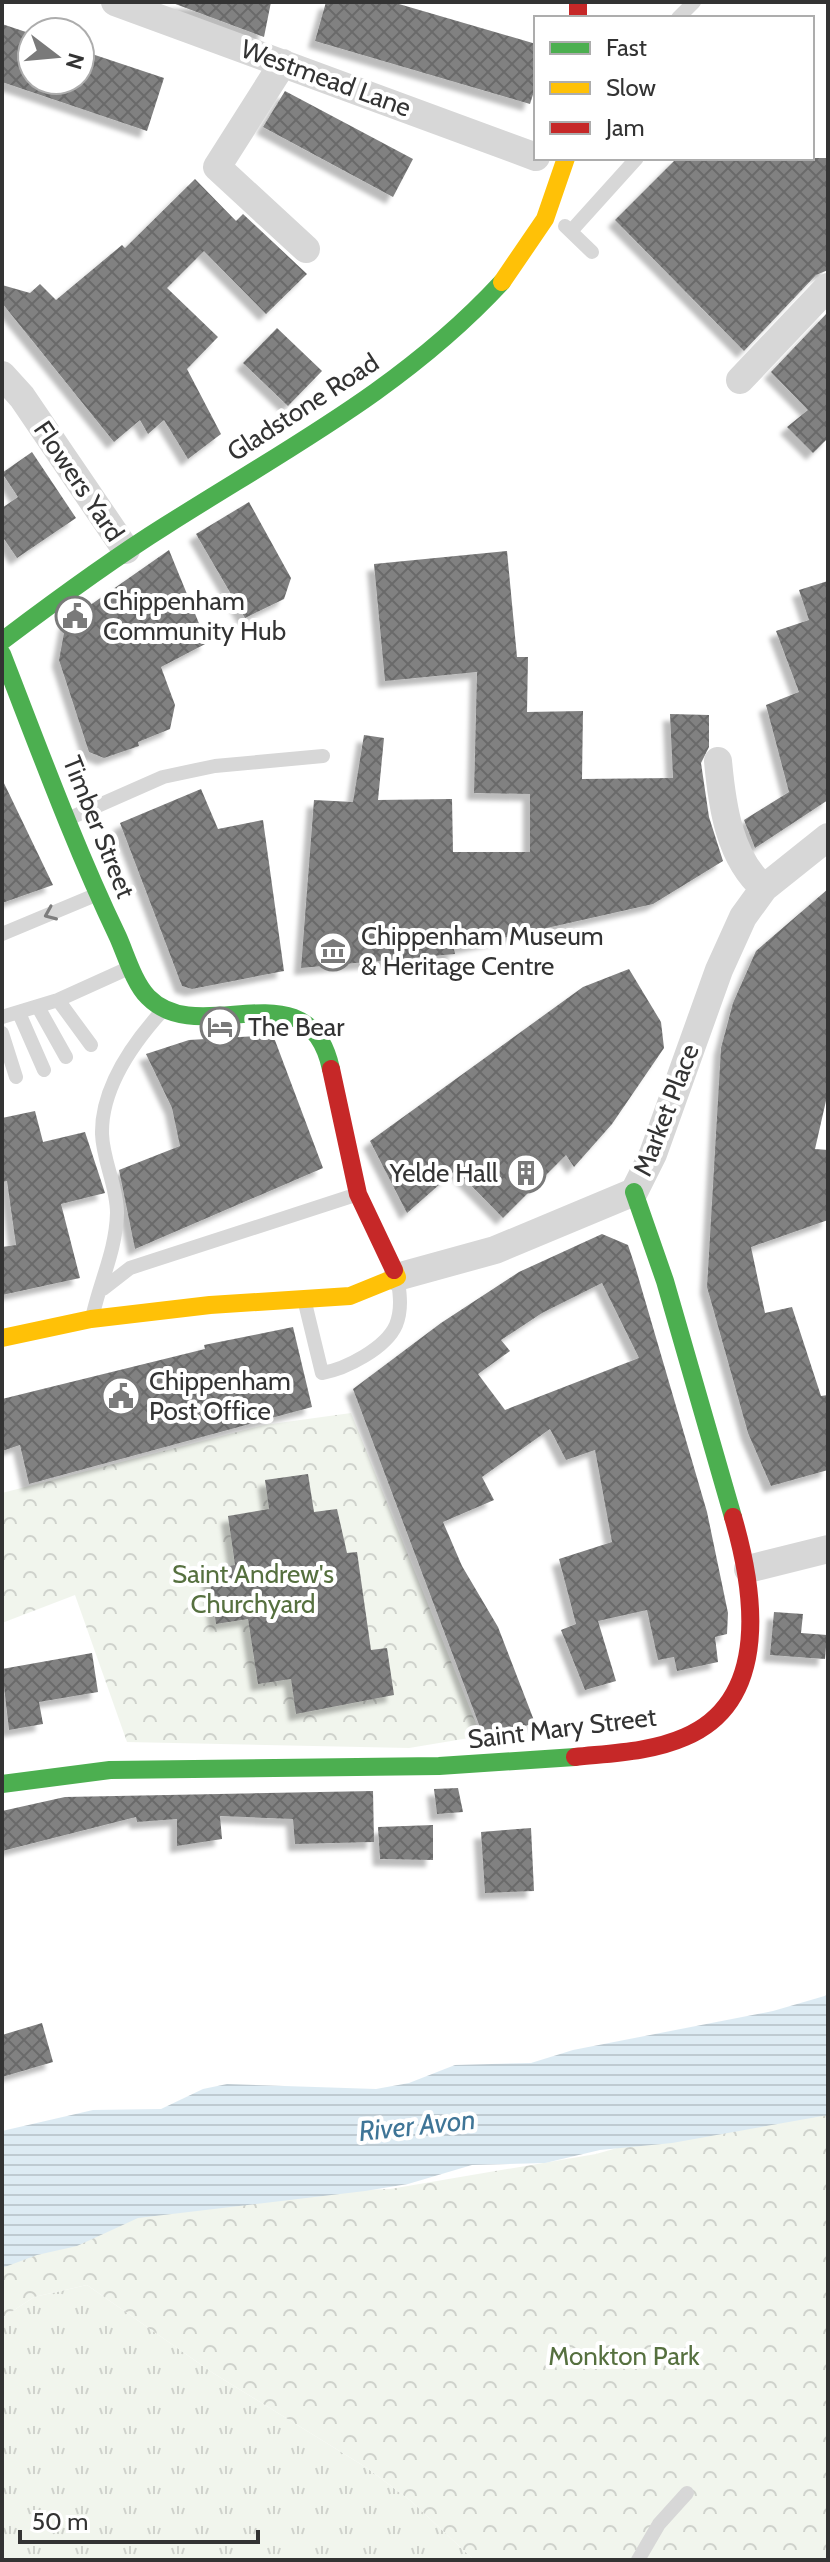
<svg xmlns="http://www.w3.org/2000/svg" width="830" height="2562" font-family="Cabin,sans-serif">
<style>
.grass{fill:url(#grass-tufts)}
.park{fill:url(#park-crowns)}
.water{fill:url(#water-rules)}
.building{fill:url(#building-cross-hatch);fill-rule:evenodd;filter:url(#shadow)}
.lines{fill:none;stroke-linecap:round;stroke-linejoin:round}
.lane{stroke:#d7d7d7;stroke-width:14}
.street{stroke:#d7d7d7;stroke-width:28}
.fast{stroke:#4caf50;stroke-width:18}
.slow{stroke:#ffc107;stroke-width:18}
.jam{stroke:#c62828;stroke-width:18}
.oneway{stroke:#7d7d7d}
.labels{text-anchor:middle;stroke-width:8;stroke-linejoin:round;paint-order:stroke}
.street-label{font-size:26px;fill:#333;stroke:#fff}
.poi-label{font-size:26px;fill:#333;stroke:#fff;text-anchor:start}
.park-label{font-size:26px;fill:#56703f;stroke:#fff}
.water-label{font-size:28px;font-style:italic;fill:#3f7597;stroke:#fff}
</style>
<defs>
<pattern id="grass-tufts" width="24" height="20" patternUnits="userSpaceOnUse" patternTransform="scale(2)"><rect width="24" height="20" fill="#f1f5ed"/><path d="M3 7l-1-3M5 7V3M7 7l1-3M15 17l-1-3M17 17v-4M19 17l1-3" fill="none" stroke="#cfd2cc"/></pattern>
<pattern id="park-crowns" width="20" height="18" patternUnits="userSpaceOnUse" patternTransform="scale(2)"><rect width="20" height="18" fill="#f1f5ed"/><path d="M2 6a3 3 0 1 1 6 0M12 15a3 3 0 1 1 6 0" fill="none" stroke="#cfd2cc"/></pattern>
<pattern id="water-rules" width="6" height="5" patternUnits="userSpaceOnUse" patternTransform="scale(2)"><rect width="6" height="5" fill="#ddebf3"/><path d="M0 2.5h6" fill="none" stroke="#becad1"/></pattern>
<pattern id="building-cross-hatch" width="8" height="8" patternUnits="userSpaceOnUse" patternTransform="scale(2)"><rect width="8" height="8" fill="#818181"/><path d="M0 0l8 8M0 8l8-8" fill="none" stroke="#6a6a6a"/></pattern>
<filter id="shadow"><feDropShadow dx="-7" dy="7" stdDeviation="2" flood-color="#0004"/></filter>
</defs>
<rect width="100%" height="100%" fill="#fff"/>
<!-- grass -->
<path class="grass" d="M87,2285L213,2373L367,2468L411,2501L474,2560H2V2318L34,2297Z"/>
<!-- park -->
<path class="park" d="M351,1413L481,1736L409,1748L127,1742L75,1595L2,1623V1493L264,1425Z
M828,2088V2560H474L411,2501L367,2468L213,2373L87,2285L34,2297L2,2318V2260L115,2212L279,2192L390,2189L596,2154Z"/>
<!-- water -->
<path class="water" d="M828,1995V2115L672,2143L600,2150L545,2163L472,2165L408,2184L365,2191L138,2218L77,2246L37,2255L2,2268V2131L93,2110L161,2109L203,2089L227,2084L376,2089L409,2083L455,2065L531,2063L573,2050L773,2011Z"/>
<!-- building -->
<path class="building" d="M170,2H271L264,37Z
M326,2H392L536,44V85L530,104L315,41Z
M2,24L32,34V80H80V50L164,78L147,131L2,82Z
M285,91L413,159L393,197L263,127Z
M677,158H828V270L816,275L744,351L615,220Z
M195,179L236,221L243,214L307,274L266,314L204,251L167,288L218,337L187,369L221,434L188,459L164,420L148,434L140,420L114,442L2,303V285L30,293L40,284L56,300L122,245L125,248Z
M828,312V438L813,453L787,427L808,410L771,372Z
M277,328L322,371L288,406L243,363Z
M32,452L76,518L17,558L2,536V508L18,497L2,473Z
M249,502L291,578L284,599L245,618L196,534Z
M169,550L207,643L161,667L175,705L170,729L138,742L139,746L104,758L89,752L59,660L66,622Z
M507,551L517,657H528L527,712L583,711L582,779L673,778L670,714L709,715V747L701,763L709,817L723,861L653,904L454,949L455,954L301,968L314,800L353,802L364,735L384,738L378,800L452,799L453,852H530V794L474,793L477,672L385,681L374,564Z
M828,581V800L755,848L744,820L789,792L766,705L799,692L776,631L809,620L799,590Z
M2,779L53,885L2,903Z
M201,789L218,829L263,820L284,971L192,989L182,986L120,823Z
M828,889V1092L815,1149L828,1150V1220L751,1247L765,1313L792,1307L821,1396L828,1395V1470L771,1486L748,1433L707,1287L721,1048L733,1003L756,951Z
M629,969L661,1022L664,1048L612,1124L574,1167L566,1155L503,1218L456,1170L407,1213L370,1141L583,987Z
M273,1035L323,1168L135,1249L119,1170L180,1146L172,1108L146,1054L189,1040Z
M35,1111L43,1142L85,1132L105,1193L61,1204L80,1278L2,1295V1247L16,1245L7,1181L2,1182V1118Z
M602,1234L628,1245L635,1266L707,1512L728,1613L727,1634L715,1637L718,1662L677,1671L674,1657L658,1660L647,1610L598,1621L616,1681L585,1690L561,1630L576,1624L559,1559L612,1542L595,1450L566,1460L550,1429L482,1477L494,1500L443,1522L462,1566L498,1627L535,1723L484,1738L353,1389L441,1323L519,1272ZM602,1283L639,1358L505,1410L478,1374L510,1351L501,1340L542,1313Z
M293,1327L312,1407L29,1484L20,1445L2,1451V1399L205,1349L204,1345Z
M308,1474L314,1512L337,1509L347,1553L357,1552L371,1650L387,1648L394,1695L296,1714L291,1679L258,1684L248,1619L216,1624L208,1569L235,1565L228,1516L269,1509L265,1480Z
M774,1612L803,1614L801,1633L827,1635L825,1659L770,1655Z
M92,1653L98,1692L39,1702L43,1724L9,1730L2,1669Z
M458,1788L463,1812L437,1814L434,1789Z
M373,1791L374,1842L295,1844L293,1819L220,1816L222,1839L177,1846V1819L137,1822L136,1817L2,1851V1811L65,1797Z
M433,1825V1860L380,1859L378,1827Z
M531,1828L534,1891L485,1893L481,1832Z
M42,2023L53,2062L2,2077V2035Z"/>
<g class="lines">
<!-- lane -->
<path class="lane" d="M678,18L694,2
M565,226L592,252
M572,230L637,158
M70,818L163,777L215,766L323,756
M2,934L93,896
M58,1000L91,1045
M38,1007L66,1057
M19,1013L44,1070
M2,1017L58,1000L131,967
M2,1033L16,1077
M103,1289L130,1268L355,1195
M305,1303L322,1373C346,1369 386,1348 396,1325C402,1310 400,1295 398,1280
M93,1314C101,1279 116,1250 117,1213C117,1186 103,1161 102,1134C101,1087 133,1043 163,1010
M638,2560L659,2524L687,2493"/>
<!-- street -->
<path class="street" d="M115,2L536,157
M283,63L217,167L306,249
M2,375L22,397L126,550
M740,380L828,287
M718,761C722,805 729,858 764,888
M397,1277L495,1250L634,1192L653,1154L719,970L743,917L764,888L828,837
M748,1569L828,1549"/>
<!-- fast -->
<path class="fast" d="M2,641C55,601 109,561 165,526C286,449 404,388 502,282
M2,654C39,749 74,845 118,937C126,955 134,983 148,997C201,1051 308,963 331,1069
M634,1192L665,1281L733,1517
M2,1784L110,1770L439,1766L575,1757"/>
<!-- slow -->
<path class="slow" d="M502,282L545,219L566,158
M2,1338L91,1319L210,1305L350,1296L397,1277L394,1270"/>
<!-- jam -->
<path class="jam" d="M578,2V18
M331,1069L358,1194L394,1270
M575,1757C612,1753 651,1752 685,1737C772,1700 754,1589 733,1517"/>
</g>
<!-- one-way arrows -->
<defs><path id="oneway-chevron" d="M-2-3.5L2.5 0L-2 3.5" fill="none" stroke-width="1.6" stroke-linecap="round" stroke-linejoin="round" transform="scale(2)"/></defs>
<use class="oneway" href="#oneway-chevron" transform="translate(50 914) rotate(157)"/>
<!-- icons -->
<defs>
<symbol id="civic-ring" viewBox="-11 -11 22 22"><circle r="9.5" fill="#fff" stroke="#7a7a7a" stroke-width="1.5"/><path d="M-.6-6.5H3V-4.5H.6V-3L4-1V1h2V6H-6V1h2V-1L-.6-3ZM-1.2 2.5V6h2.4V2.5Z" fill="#7a7a7a"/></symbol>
<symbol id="museum-ring" viewBox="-11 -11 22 22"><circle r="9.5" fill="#fff" stroke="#7a7a7a" stroke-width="1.5"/><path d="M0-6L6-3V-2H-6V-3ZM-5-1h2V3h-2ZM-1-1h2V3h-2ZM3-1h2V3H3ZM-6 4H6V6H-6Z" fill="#7a7a7a"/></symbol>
<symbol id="hotel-ring" viewBox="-11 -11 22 22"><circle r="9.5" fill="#fff" stroke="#7a7a7a" stroke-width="1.5"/><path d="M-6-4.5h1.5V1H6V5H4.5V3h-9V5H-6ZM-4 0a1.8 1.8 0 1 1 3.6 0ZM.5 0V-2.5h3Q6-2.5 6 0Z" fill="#7a7a7a"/></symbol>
<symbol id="building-ring" viewBox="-11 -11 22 22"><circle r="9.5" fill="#fff" stroke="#7a7a7a" stroke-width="1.5"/><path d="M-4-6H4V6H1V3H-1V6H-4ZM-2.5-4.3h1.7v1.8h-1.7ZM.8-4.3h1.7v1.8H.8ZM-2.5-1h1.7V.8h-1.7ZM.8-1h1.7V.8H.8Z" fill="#7a7a7a"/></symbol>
</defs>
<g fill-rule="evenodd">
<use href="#civic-ring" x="53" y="594" width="44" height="44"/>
<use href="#museum-ring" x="311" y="929" width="44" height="44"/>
<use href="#hotel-ring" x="198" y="1005" width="44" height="44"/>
<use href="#building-ring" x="504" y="1151" width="44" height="44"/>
<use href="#civic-ring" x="99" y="1374" width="44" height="44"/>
</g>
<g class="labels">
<!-- street labels -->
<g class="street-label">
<text transform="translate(326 78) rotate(20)" y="9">Westmead Lane</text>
<text transform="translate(303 407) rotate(-33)" y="9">Gladstone Road</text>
<text transform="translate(79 481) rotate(56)" y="9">Flowers Yard</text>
<text transform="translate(99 827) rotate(68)" y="9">Timber Street</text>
<text transform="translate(666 1110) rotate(-69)" y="9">Market Place</text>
<text transform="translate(562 1728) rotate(-7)" y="9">Saint Mary Street</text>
</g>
<!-- poi labels -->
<g class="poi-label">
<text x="103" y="610">Chippenham<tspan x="103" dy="30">Community Hub</tspan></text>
<text x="361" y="945">Chippenham Museum<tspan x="361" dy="30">&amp; Heritage Centre</tspan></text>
<text x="248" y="1036">The Bear</text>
<text x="498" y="1182" text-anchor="end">Yelde Hall</text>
<text x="149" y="1390">Chippenham<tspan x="149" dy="30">Post Office</tspan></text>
</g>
<!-- park labels -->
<g class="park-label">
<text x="253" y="1583">Saint Andrew's<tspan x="253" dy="30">Churchyard</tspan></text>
<text x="624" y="2365">Monkton Park</text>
</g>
<!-- water labels -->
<g class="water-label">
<text transform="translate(417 2125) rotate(-6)" y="10">River Avon</text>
</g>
</g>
<!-- border -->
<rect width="830" height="2562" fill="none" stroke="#333333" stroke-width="8"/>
<!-- legend -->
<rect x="534" y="16" width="280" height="144" fill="#ffffff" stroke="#adadad" stroke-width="2"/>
<rect x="550" y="42" width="40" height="12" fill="#4caf50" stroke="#adadad" stroke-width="2"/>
<text x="606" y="56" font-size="24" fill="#333333">Fast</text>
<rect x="550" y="82" width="40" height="12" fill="#ffc107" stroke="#adadad" stroke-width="2"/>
<text x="606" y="96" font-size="24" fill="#333333">Slow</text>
<rect x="550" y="122" width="40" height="12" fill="#c62828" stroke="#adadad" stroke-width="2"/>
<text x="606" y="136" font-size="24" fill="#333333">Jam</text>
<!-- north arrow -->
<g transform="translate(56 56) rotate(106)"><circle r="38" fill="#ffffff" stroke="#adadad" stroke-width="2"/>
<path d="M0-6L14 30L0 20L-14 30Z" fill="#7a7a7a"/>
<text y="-12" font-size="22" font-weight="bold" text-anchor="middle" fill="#333333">N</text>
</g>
<!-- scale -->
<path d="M20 2530v12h238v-12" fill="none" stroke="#333333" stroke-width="4"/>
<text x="32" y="2530" font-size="24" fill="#333333" stroke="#ffffff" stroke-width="6" paint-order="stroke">50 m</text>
</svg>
